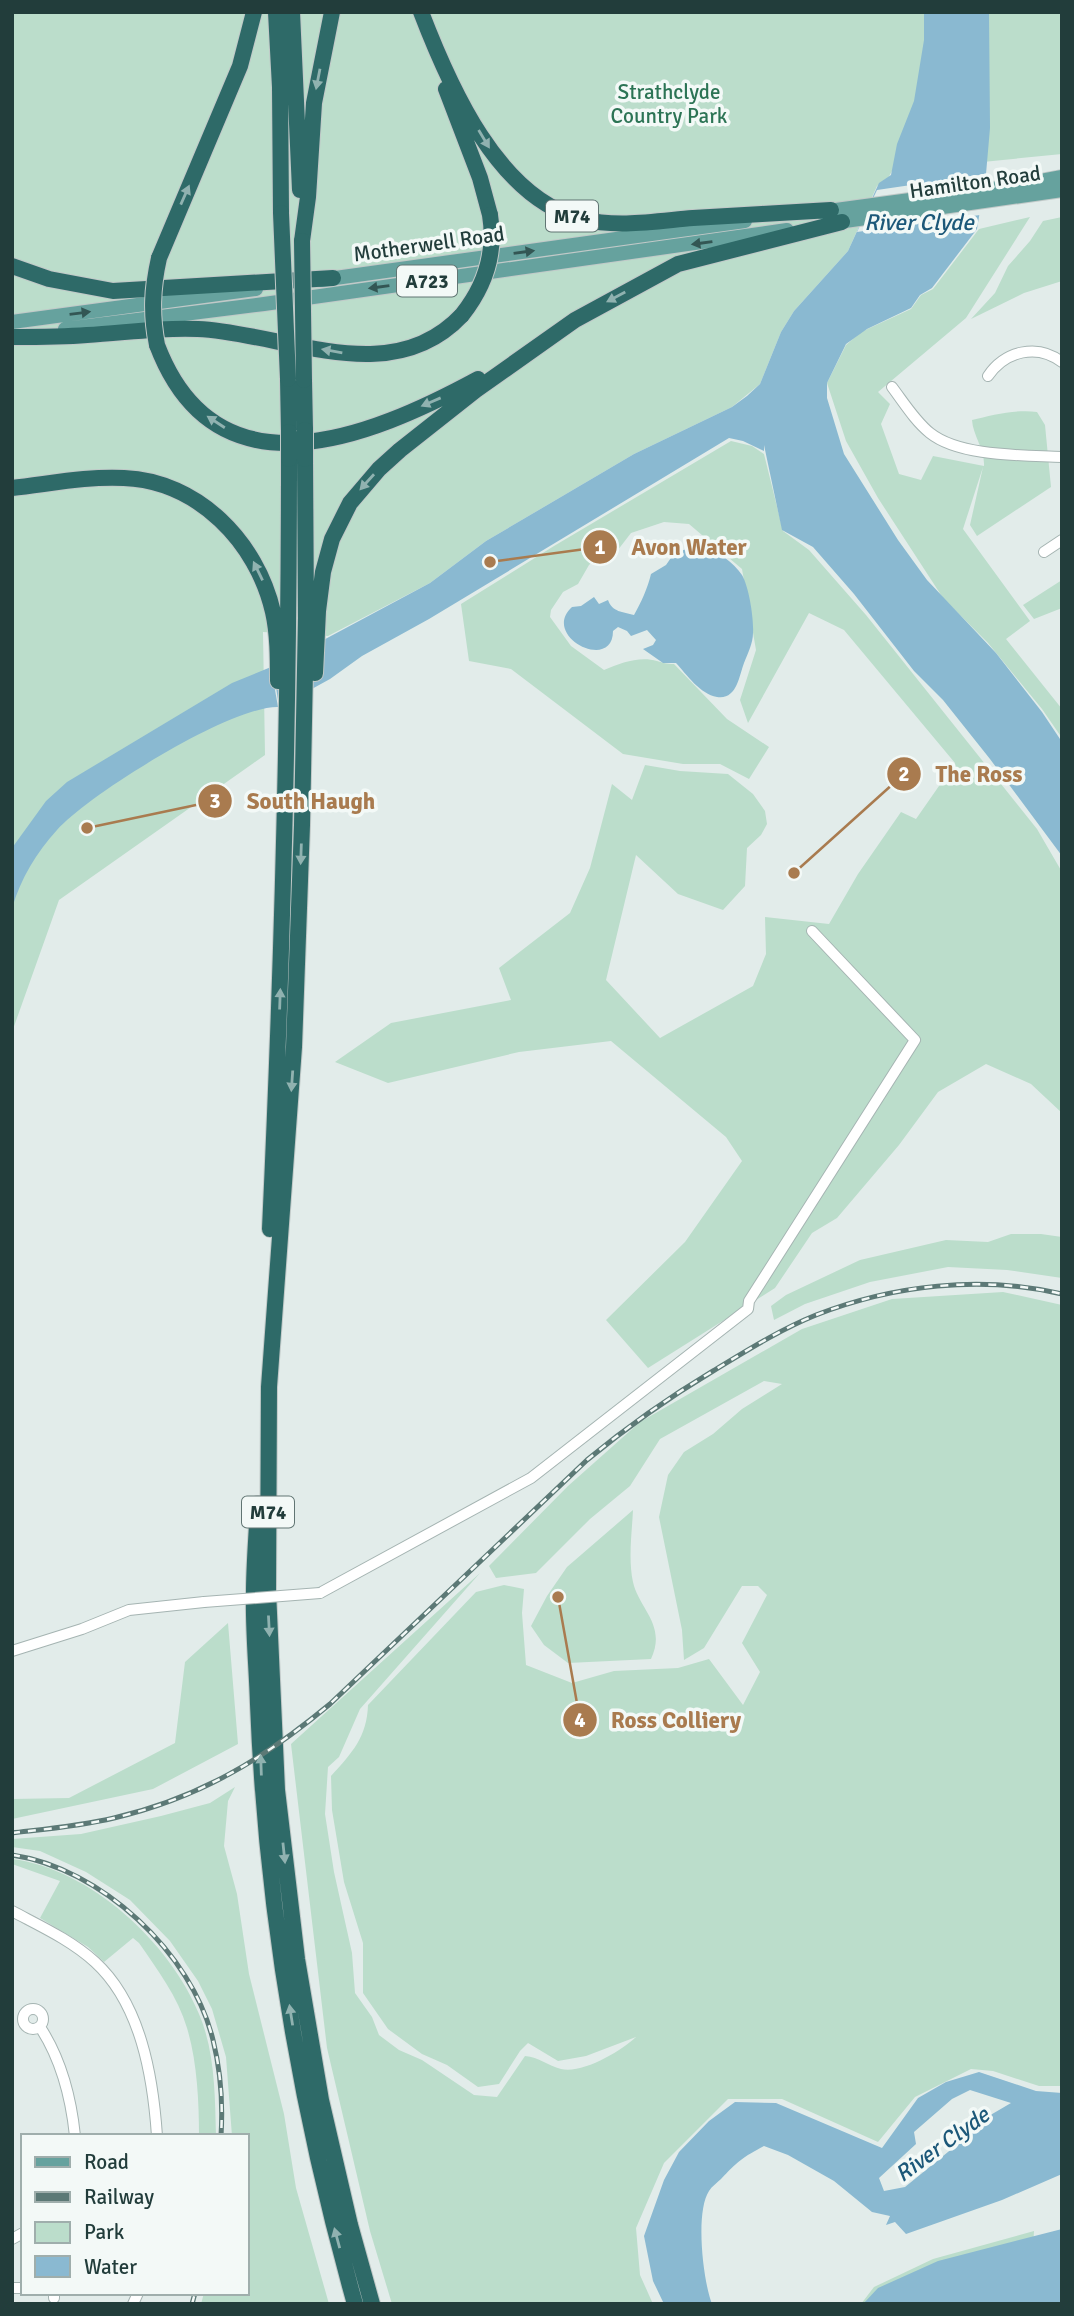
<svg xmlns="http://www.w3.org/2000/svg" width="1074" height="2316" font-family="Signika,sans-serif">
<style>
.green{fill:#bbddcb}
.water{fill:#8ab9d1;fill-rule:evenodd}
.pier{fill:#e2ecea}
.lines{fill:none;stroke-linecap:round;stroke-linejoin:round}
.minor-casing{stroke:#a5b4b2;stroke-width:12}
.major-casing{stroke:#c1c9c8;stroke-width:16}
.highway-casing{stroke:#c1c9c8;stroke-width:18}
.minor{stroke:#fff;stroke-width:10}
.major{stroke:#66a29e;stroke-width:14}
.highway{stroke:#2e6a68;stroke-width:16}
.rail-casing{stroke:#5c7976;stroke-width:5}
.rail{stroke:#f3f9f7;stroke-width:2.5;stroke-dasharray:8;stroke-linecap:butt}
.minor-bridge-casing{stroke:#a5b4b2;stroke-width:12;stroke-linecap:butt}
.highway-bridge-casing{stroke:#c1c9c8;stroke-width:18;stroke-linecap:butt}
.minor-bridge{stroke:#fff;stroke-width:10}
.highway-bridge{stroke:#2e6a68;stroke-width:16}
.oneway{fill:#90b2b0}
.oneway2{fill:#335654}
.labels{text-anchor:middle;stroke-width:7;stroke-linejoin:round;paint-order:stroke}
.shield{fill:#f3f9f7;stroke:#617573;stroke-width:2}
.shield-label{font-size:19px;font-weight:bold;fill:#223d3b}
.park-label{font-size:21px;fill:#2c7455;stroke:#f3f9f7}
.street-label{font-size:21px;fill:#223d3b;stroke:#f3f9f7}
.water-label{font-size:23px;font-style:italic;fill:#1c5879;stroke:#f3f9f7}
.leader{fill:none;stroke:#a97b4f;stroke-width:2.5}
.callout-dot{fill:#a97b4f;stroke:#f3f9f7;stroke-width:2.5}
.mark-label{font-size:21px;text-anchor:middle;font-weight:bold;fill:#fff}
.callout-label{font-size:23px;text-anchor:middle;font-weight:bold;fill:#a97b4f;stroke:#f3f9f7;stroke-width:7;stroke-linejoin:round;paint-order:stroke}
</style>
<rect width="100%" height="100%" fill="#e2ecea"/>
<!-- green -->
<path class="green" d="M12,12H1062V154L892,171L887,180L877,186L848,251L794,311L781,332L760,384L732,407L634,454L486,541L430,583L328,636L263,632L265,755L59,900L12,1032Z
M1030,217L966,318L878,392L890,404L881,424L899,474L921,480L933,456L984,466C985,449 973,436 972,420C992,415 1017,409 1037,412L1045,425L1051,487L977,536L970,525L983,467L963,529L1030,621L1006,639L1062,709V738L1042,709L988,643L943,598L878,498L846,441L827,383L846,345L861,332L911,309L921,295L933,289L979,229Z
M1062,217V281L1024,293L971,319L995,293L1008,266L1030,241L1043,221Z
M731,441L752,446L764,454L783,531L809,550L866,615L1037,829L1062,872V1113L1031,1084L986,1064L938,1092L899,1145L837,1218L812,1233L775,1288L648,1368L606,1320L685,1242L742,1161L726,1137L611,1041L519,1052L388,1083L335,1062L391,1023L511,1000L499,968L570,913L590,868L612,784L632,800L645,765L680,771L728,774L753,794L765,811L767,824L761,835L747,848L745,886L723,910L678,894L636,855L606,980L660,1038L753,986L766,954L765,917L829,924L858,874L901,812L916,819L955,763L844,630L809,613L748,723L740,700L756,650L742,569L689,524L664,522L631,533L614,555L596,558L589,565L578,584L563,592L551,610L550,617L571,646L604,670C621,663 639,656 657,661C664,663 666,664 674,664L727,719L769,747L749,779L720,764H683L623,754L511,669L469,661L461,604L554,546Z
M1062,580V608L1034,619L1023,605Z
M1011,1234H1041L1062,1237V1278L1007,1270L948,1267L870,1282L805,1304L774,1320L771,1306L786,1295L860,1260L946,1240L988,1242Z
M1003,1292L1062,1305V2086H1039L993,2071L971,2069L915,2097L878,2142L782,2099H728L664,2163L636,2228L640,2275L653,2304H392L370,2231L327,2048L291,1744L480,1573L360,1709L339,1757L328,1767L325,1814L334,1872L352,1953L355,1993L372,2017L379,2035L399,2050L422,2060L474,2095L497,2097L525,2056C539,2057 548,2066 561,2069C583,2074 621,2051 636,2037L586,2056L558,2061L528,2043L520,2051L499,2084L478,2087L447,2065L422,2054L388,2029L363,1993V1943L344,1882L332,1810L331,1776C352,1753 367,1737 368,1705L476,1592L504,1585L524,1589L522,1613L526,1665L572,1683L614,1671L678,1668L709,1659L743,1705L760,1672L742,1643L767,1595L758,1586H742L704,1648L684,1660L682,1630L659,1517L668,1475L684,1452L713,1434L742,1409L782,1384L764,1381L660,1439L630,1486L590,1519L536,1573L496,1578L489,1566L568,1486L640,1422L802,1329L892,1299Z
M633,1510C632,1532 628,1559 633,1582C639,1609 667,1625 651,1659L568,1663L544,1645L531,1626L547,1596L567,1567Z
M228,1623L238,1744L153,1789L12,1819V1799L69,1798L175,1743L185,1662Z
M235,1787L228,1801L224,1846L237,1894L249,1974L284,2114L296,2188L329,2304H201L204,2293H247V2136H232L226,2057L212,2009L198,1981L170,1941L130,1900L86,1872L40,1851L12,1847V1839L81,1834L161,1816L210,1803Z
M12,1859C91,1869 170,1943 199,2014C215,2051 215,2096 216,2136H199C199,2101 197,2061 187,2028C178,1997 157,1969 139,1943L133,1938L104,1962L88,1947L40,1918L60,1881L12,1864Z
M1034,2231L1033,2247L903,2304H861L874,2287L933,2259Z"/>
<!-- water -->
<path class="water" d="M924,12H989L990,128L986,174L977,229L932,288L920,295L911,308L867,329L846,344L827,383V398L844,454L898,540L927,580L996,653L1042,712L1062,742V856L990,759L943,700L914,671L854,594L813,547L782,530L764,445V451L743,441L729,438L429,619L362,656L330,679L279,707L273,667L430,583L486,541L634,454L732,407L747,396L760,384L781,332L794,311L848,251L879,183L891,175L897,144L914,101L924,40Z
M704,545C717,551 734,563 742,575C749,587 754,619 753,633C753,643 748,653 744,663C739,676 737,700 717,697C700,694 687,675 676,663H663L643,649L653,645L656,640L647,630L631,636L627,631L618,627L613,631C613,673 540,636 572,607L581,606L594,597L599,604L608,600C612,612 623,612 634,615C641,603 648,587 651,574L666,565L675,552Z
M271,667L278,707C231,706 89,794 57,830C36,853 21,878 12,908V848L46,801L67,782L232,683Z
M979,2072L1036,2091L1062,2093V2174L1002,2200L906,2234L895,2222L886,2225L890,2216L872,2212L834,2181L788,2155L764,2146C743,2157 737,2162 721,2179C717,2183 712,2186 709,2191C695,2212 703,2281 712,2304H664L653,2281L644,2236L664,2180L679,2152L709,2121L735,2102L776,2103L882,2148L918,2098L946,2082ZM970,2090L1011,2103L958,2134L959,2143L905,2187L884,2191L879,2178L916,2144L914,2132L952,2099Z
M1062,2229V2304H863L878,2288L938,2261Z"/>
<!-- pier -->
<path class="pier" d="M986,174L980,215L857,232L877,190Z"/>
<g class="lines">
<defs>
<path id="minor" d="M988,376C1005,351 1037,343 1062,362
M892,387C904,403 915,421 930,433C960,457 1024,455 1062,457
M1044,552L1062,540
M320,1593L531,1478L748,1309L749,1301L915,1040L812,931
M12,1651L82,1629L129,1610L204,1602
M12,1911C40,1926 71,1940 95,1962C141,2004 153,2077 157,2136
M23 2019a10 10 0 1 1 20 0a10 10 0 1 1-20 0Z
M40,2027C61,2059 71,2097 75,2136
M12,2239L23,2233
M12,2288H23
M54,2293V2298
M133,2304L138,2293"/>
<path id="major" d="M821,212L1014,186L1062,177
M831,223L1062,190
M321,280L745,221
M12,322L256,289
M65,329L264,304L787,230"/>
<path id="highway" d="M276,12L280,87L281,213
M292,12L300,190
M421,12C449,85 498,199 582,219C617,228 657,221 693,218C739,215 785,213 831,210
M446,89L480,178L490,215
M302,241L308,197L314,103L332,12
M159,258L240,66L254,12
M12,266L49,279L113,291L333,278
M12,337C37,337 62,337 87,335C124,333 161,327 198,329C285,333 391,391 462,315
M157,345C216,501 369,438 478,379
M288,379L289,432
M304,380L305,430
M305,459L306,618L302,825L294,1047L269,1387L268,1591L277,1790L297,1959L321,2100L350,2225L372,2304
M12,488C49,484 87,476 124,478C198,481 257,542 273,612C278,634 278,658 278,681
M315,673L318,611L323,572L332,539L350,503L379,469L400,450L476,390L575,320L678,264L842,222
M270,1229C282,972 289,716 289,459
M258,1504C257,1533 254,1563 254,1593C253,1630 257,1668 258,1704C266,1907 300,2109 355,2304"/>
</defs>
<!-- minor casing -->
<use href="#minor" class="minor-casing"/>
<!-- major casing -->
<use href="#major" class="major-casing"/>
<!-- highway casing -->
<use href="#highway" class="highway-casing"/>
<!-- minor -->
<use href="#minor" class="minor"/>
<!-- major -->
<use href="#major" class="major"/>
<!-- highway -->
<use href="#highway" class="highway"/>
<defs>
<path id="rail" d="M12,1833C46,1829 80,1826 114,1818C199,1798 264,1759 330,1704L587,1460C627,1427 668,1398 713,1371C746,1351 779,1330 816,1315C893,1285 981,1275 1062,1294
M12,1855C101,1868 192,1953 213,2040C221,2072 223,2104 221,2136
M192,2304L195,2293"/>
</defs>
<!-- rail casing -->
<use href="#rail" class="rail-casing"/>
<!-- rail -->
<use href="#rail" class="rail"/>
<defs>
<path id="minor-bridge" d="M204,1602L320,1593"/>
<path id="highway-bridge" d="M281,213L288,379
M302,241L304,380
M462,315C485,286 496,252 490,215
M157,345C151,314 152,289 159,258
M305,430V459
M289,432V459"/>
</defs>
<!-- minor-bridge casing -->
<use href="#minor-bridge" class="minor-bridge-casing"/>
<!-- highway-bridge casing -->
<use href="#highway-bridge" class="highway-bridge-casing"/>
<!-- minor-bridge -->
<use href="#minor-bridge" class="minor-bridge"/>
<!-- highway-bridge -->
<use href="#highway-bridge" class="highway-bridge"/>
</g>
<!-- one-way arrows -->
<defs><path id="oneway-solid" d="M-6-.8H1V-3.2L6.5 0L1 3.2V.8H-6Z" transform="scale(1.75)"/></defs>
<g class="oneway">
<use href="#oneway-solid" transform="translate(318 79) rotate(101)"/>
<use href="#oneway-solid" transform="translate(484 139) rotate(59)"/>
<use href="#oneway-solid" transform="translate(185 195) rotate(-66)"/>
<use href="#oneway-solid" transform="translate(616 297) rotate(152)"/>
<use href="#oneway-solid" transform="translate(332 351) rotate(-170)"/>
<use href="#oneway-solid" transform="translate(431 402) rotate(157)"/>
<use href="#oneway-solid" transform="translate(216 422) rotate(-147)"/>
<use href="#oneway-solid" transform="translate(367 482) rotate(132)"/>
<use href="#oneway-solid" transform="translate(258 571) rotate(-116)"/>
<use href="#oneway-solid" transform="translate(301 854) rotate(92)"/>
<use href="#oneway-solid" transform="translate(280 999) rotate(-88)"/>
<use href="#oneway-solid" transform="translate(292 1081) rotate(94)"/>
<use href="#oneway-solid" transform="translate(269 1626) rotate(87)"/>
<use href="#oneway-solid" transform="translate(261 1765) rotate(-92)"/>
<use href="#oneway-solid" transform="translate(284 1853) rotate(84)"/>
<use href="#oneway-solid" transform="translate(291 2015) rotate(-99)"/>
<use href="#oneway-solid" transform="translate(337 2238) rotate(-105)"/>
</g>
<g class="oneway2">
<use href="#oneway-solid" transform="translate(702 243) rotate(172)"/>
<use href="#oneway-solid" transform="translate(524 252) rotate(-8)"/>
<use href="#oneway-solid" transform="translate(379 287) rotate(172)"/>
<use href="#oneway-solid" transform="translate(80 313) rotate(-7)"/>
</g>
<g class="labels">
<!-- shield labels -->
<g class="shield">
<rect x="546" y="200.5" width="52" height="31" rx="5"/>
<rect x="397" y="265.5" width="60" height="31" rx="5"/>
<rect x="242" y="1496.5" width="52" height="31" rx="5"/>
</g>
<g class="shield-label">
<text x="572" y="223">M74</text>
<text x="427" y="288">A723</text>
<text x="268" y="1519">M74</text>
</g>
<!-- park labels -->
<g class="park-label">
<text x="669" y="99">Strathclyde<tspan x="669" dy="24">Country Park</tspan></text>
</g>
<!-- street labels -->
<g class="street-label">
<text transform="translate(975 182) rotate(-8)" y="7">Hamilton Road</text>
<text transform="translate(429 244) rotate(-8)" y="7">Motherwell Road</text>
</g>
<!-- water labels -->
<g class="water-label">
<text x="919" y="230">River Clyde</text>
<text transform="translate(942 2144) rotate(-36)" y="8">River Clyde</text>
</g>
</g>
<!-- callouts -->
<path class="leader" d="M490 562L600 547M794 873L904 774M87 828L215 801M558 1597L580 1720"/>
<g class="callout-dot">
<circle cx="490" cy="562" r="7"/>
<circle cx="794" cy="873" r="7"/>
<circle cx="87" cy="828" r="7"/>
<circle cx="558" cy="1597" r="7"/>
<circle cx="600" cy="547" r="18"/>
<circle cx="904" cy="774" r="18"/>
<circle cx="215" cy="801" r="18"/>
<circle cx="580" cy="1720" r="18"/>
</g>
<g class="mark-label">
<text x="600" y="554">1</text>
<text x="904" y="781">2</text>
<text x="215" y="808">3</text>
<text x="580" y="1727">4</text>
</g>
<g class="callout-label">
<text x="689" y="555">Avon Water</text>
<text x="979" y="782">The Ross</text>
<text x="311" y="809">South Haugh</text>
<text x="676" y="1728">Ross Colliery</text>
</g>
<!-- border -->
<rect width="1074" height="2316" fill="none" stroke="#223d3b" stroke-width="28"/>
<!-- legend -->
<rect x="21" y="2134" width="228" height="161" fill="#f3f9f7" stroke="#9faeac" stroke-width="2"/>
<rect x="35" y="2157" width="35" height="10" fill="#66a29e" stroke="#9faeac" stroke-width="2"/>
<text x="84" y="2169" font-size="21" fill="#223d3b">Road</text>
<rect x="35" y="2192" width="35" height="10" fill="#5c7976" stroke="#9faeac" stroke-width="2"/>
<text x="84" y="2204" font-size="21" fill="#223d3b">Railway</text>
<rect x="35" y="2222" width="35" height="21" fill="#bbddcb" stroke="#9faeac" stroke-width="2"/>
<text x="84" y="2239" font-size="21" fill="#223d3b">Park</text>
<rect x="35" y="2256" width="35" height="21" fill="#8ab9d1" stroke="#9faeac" stroke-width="2"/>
<text x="84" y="2274" font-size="21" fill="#223d3b">Water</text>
</svg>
